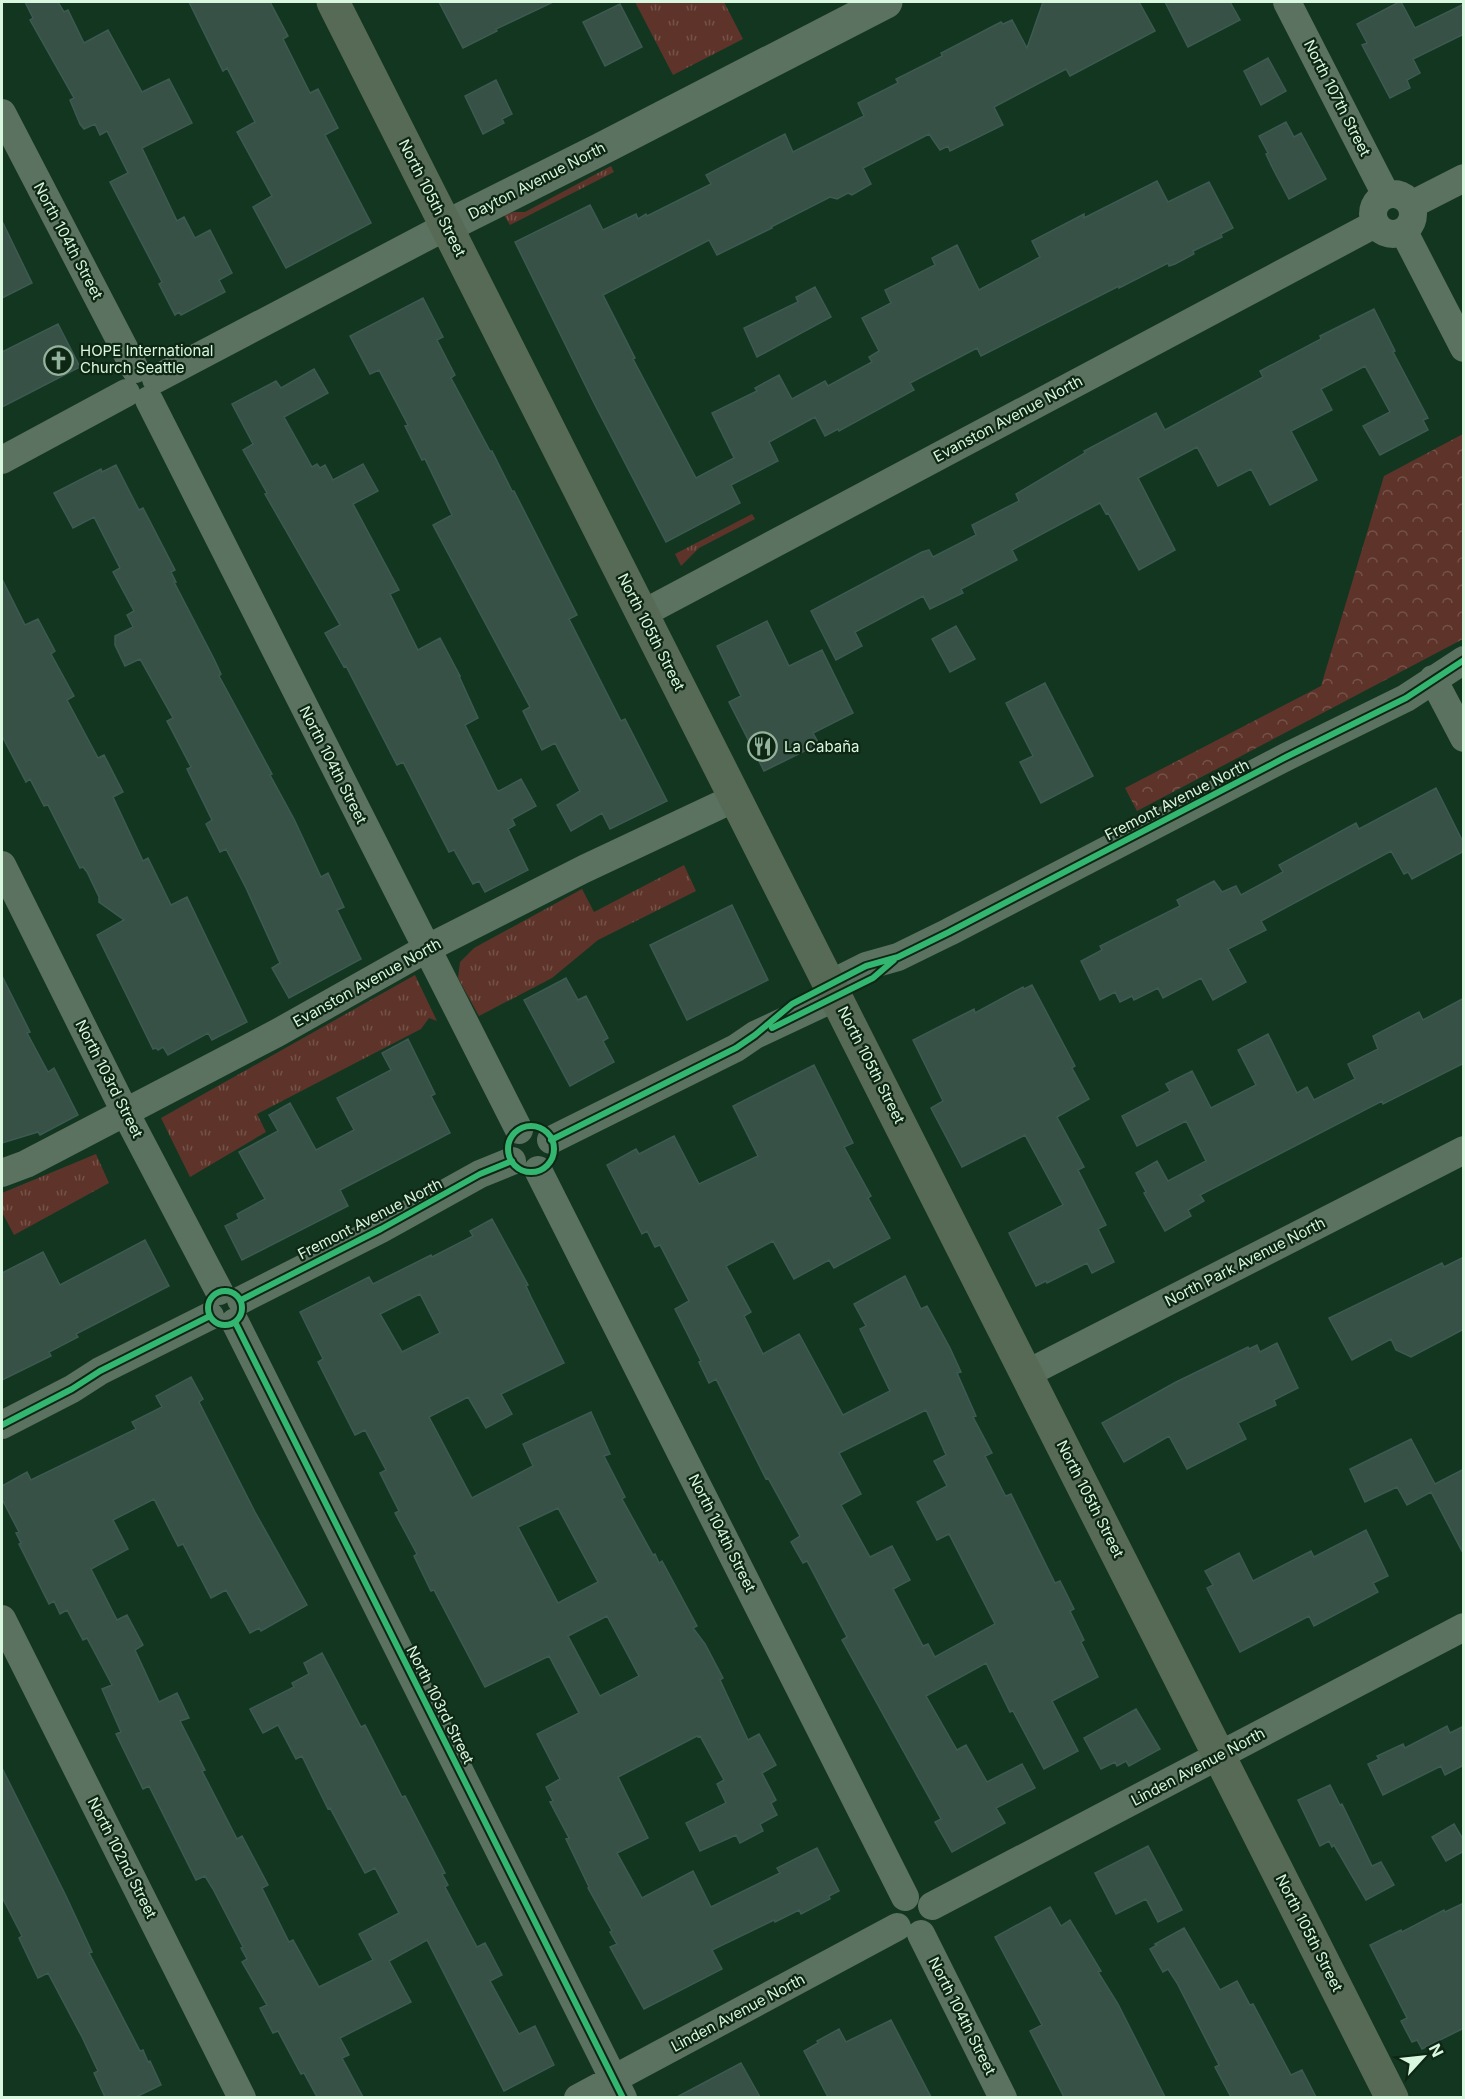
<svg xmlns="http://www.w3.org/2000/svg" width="1465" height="2099" font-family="Inter,sans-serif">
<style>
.grass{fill:url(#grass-tufts)}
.park{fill:url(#park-crowns)}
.building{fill:#385147;stroke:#3d5a52;stroke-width:1.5;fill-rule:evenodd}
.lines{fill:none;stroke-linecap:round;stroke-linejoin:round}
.street{stroke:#5b7261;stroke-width:28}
.secondary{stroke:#5b7261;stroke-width:33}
.primary{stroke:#576a55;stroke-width:33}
.cycleway-casing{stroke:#0e2614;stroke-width:10}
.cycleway{stroke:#33b770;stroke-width:6}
.labels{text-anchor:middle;stroke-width:4.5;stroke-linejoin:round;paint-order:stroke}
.street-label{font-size:15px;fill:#d9f7de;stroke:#0e2614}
.poi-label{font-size:15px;fill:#d9f7de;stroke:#0e2614;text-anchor:start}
</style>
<defs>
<pattern id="grass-tufts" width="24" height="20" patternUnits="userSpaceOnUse" patternTransform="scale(1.5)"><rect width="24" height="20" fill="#5e342a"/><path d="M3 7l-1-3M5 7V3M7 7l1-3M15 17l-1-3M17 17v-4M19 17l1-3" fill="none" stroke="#745248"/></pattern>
<pattern id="park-crowns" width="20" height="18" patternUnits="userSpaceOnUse" patternTransform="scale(1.5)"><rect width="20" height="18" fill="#5e342a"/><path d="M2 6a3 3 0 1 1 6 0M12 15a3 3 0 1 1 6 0" fill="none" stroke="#745248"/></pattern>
</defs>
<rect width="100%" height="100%" fill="#133620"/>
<!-- grass -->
<path class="grass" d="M635,2H724L743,39L673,75Z
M611,166L614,172L510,225L504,215L514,212H525Z
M752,514L755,519L699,548L681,566L675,554Z
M684,865L696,891L598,940L552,978L479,1016L458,978L460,962L474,948L582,889L594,912Z
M415,975L437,1021L429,1018L421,1029L257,1114L266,1132L190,1177L161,1118Z
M96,1154L109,1183L14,1235L2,1212V1193Z"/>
<!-- park -->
<path class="park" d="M1463,434V639L1137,811L1125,788L1321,686L1384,476Z"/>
<!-- building -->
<path class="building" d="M25,2H58L64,12L68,10L84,43L108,30L142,92L169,79L192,123L142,148L177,221L184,217L195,238L210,230L232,273L219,280L225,292L181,315L179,312L175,315L159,284L162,282L110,182L128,173L107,131L100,135L95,124L84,129L80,124L70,100L74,98L30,20L33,18Z
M189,2H270L288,36L283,39L310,93L318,89L338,128L325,135L371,223L286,268L253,207L272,196L237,132L255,122L227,68L223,71Z
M439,2H553L496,29L497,31L463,48Z
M1043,2H1139L1155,31L1070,76L1066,69L994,107L1003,125L950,151L948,146L940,150L929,134L863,168L871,184L852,195L848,193L837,199L830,197L771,227L772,228L717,255L709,240L603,295L635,358L633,359L696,478L734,458L712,413L757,391L755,388L779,375L792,399L825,381L828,386L872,362L869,357L879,351L862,318L891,303L885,290L935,265L932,258L957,245L979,290L1040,257L1032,241L1084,214V218L1157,181L1168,202L1209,182L1233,228L1221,234L1222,237L1193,251L1194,254L1175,264L1169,266L1168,263L1119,288V286L981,356L977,348L910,383L914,390L839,431L838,429L825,436L815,417L769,442L778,461L731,485L740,503L666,542L594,403L515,242L590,205L603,230L636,214L638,219L646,214L647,216L711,184L706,175L785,134L793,152L864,116L858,103L898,83L896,79L942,56L941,53L1001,22L1003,24L1012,20L1027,48Z
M1165,2H1230L1240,20L1188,47Z
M1399,2H1401L1415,28L1464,4V34L1413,59L1420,73L1407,80L1410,88L1390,98L1362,45L1367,43L1357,24Z
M620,4L642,47L605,66L583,22Z
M1268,58L1286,91L1261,105L1244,71Z
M496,80L512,114L502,119L504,123L483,134L465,96Z
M1286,122L1294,137L1301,133L1326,179L1289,199L1273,169L1266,154L1268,153L1259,136Z
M2,221L32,283L2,298Z
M815,287L831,317L757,357L744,328L798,302L796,297Z
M423,298L443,337L437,340L455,375L451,378L490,451H492L512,491H514L577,615L569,619L621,721L625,719L667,801L610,829L602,813L571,831L557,805L580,791L555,743L542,750L523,711L530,707L433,525L452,515L425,459L422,460L405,426L408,425L379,370L370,374L350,336Z
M1374,309L1395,351L1393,352L1428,418L1423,420L1428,430L1380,455L1363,426L1390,412L1365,366L1321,389L1332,410L1291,431L1317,480L1270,505L1251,469L1218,486L1197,447L1138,478L1175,550L1139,570L1108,513L1106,514L1100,503L1012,550L1017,560L961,589L963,593L930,609L923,596L855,632L862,646L836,660L811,611L922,552L929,550L933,557L976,535L972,525L1019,501L1016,494L1085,453L1084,451L1156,413L1165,430L1263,377L1260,371L1321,339L1320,336Z
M58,324L80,367L2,407V352Z
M314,369L328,393L284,417L312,467L317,464L320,468L325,465L333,480L363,464L378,491L353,504L399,590L390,594L418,650L440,638L460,676H459L478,718L465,725L497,790L499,791L521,779L536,806L512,819L515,825L508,829L528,870L485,892L479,881L473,884L454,850L449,852L403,762L397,765L346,666L344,667L325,633L340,625L265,494L267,493L243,450L253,444L232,404L276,381L281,388Z
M116,465L139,510L143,508L175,570L171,572L176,582H174L214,659L221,674L219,676L272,774L270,775L294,819L321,877L328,873L344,907L337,910L361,959L289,998L272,968L280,963L246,888L226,849L220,852L206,824L212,820L187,769L191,767L167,721L173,718L140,659L125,666L115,645V636L133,627L127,615L134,611L113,572L120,568L94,517L73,528L54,493L101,469L102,472Z
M2,579L25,625L38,619L55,651L51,654L74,696L67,700L98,758L104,755L123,792L113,797L143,861L148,858L171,905L187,897L247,1022L212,1040L208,1033L168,1055L163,1047L158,1050L156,1048L153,1049L97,935L124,920L99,902V897L87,872L83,867L80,868L48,805L44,806L30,779L26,782L2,736Z
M767,621L789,666L822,650L853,713L813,733L819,744L764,771L729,702L741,696L717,646Z
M956,626L975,659L950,672L932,639Z
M1045,683L1093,776L1041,803L1020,762L1033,756L1006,703Z
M1436,788L1464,844V851L1412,879L1408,872L1404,874L1391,851L1261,921L1266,930L1228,949L1246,982L1213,1000L1201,978L1163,998L1158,988L1134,1000L1132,996L1120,1002L1115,992L1100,1000L1081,961L1102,950L1100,946L1180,906L1177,900L1214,881L1222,892L1236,886L1241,895L1283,872L1279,865L1356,823L1359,829Z
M732,905L768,980L687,1020L650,945Z
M2,976L30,1032L27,1033L48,1072L54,1068L78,1115L40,1135L38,1132L2,1143Z
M566,978L578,1000L586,996L608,1038L603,1041L614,1062L570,1086L524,1000Z
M1032,985L1075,1066L1072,1068L1089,1099L1057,1117L1084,1167L1078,1170L1106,1225L1098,1229L1114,1262L1092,1273L1087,1263L1047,1283L1046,1281L1036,1286L1009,1233L1063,1205L1025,1135L962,1167L931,1108L943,1101L913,1040L974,1009L975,1013L1023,987L1024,989Z
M1464,998V1063L1383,1104L1382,1101L1200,1195L1204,1201L1188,1210L1191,1216L1165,1231L1144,1193L1146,1192L1136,1173L1157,1161L1168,1181L1206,1161L1186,1121L1137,1146L1122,1116L1170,1091L1166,1084L1192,1071L1211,1108L1256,1085L1238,1050L1268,1034L1297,1093L1307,1087L1314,1100L1355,1079L1348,1064L1378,1049L1373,1036L1419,1012L1423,1020Z
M408,1039L435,1094L431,1096L450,1133L340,1190L348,1206L242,1260L225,1226L239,1219L237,1214L265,1199L239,1152L278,1131L269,1115L290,1103L316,1150L354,1130L337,1098L391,1070L382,1053Z
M814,1065L853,1143L844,1147L871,1196L868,1198L890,1238L834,1268L829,1260L794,1279L773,1241L726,1266L751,1312L744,1316L763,1354L799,1334L843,1415L890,1391L860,1329L866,1326L854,1304L905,1276L921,1309L927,1306L950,1348L961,1372L957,1373L976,1416L973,1417L992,1453L985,1456L1005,1495L1006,1496L1011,1494L1055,1583L1060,1581L1074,1609L1070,1611L1084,1640L1081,1642L1098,1677L1052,1701L1078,1751L1044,1769L1013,1711L1010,1712L986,1663L926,1696L957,1750L966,1745L987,1782L1022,1764L1035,1788L996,1808L1005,1823L952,1852L935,1822L941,1819L842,1640L847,1637L807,1561L803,1563L791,1542L800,1536L768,1478L766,1479L716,1379L709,1383L699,1362L701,1361L675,1309L689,1301L660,1245L655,1247L647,1231L642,1234L607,1165L636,1149L639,1154L674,1136L699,1184L758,1156L733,1106ZM926,1410L946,1455L934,1461L947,1486L917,1502L937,1540L949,1534L995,1624L935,1657L928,1644L923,1646L893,1589L910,1580L892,1546L870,1557L841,1505L861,1494L839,1453Z
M492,1219L528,1285L526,1286L531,1297L564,1363L501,1394L512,1414L486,1428L468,1397L429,1417L472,1498L533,1466L523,1444L591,1412L610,1454L604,1456L625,1497L622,1499L653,1555L655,1554L659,1563L662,1561L697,1626L693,1628L705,1644L723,1678L720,1680L748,1740L759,1734L776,1765L762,1773L776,1800L771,1803L777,1815L760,1824L763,1831L740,1843L736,1835L700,1851L686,1823L726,1803L717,1784L724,1780L700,1736L698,1737L697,1736L618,1777L648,1838L617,1853L642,1898L693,1871L711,1907L780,1873L777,1868L817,1848L839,1891L829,1896L830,1899L801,1914L799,1910L775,1922L774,1920L712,1950L722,1969L644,2009L610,1947L617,1944L610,1932L612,1931L588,1888L589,1887L566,1839L569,1838L550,1802L553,1801L546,1787L560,1779L537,1734L579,1713L549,1656L485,1687L434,1590L431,1591L414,1556L417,1554L395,1513L399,1511L380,1473L386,1470L365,1430L355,1435L318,1362L323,1359L300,1312L369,1277L373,1284L431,1255L432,1257L473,1236L470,1231ZM420,1294L440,1333L402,1352L380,1314ZM558,1508L598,1582L558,1603L518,1527ZM607,1616L639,1676L600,1696L568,1636Z
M145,1240L169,1286L76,1334L78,1337L49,1352L51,1356L2,1380V1273L43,1252L60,1285Z
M1464,1257V1329L1411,1357L1396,1350L1391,1339L1352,1360L1329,1318L1442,1263L1444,1267Z
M1277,1343L1298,1388L1274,1400L1276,1405L1238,1423L1246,1439L1187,1469L1169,1436L1124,1462L1102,1423L1176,1382L1248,1347L1249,1349L1257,1345L1260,1352Z
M191,1377L203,1399L199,1402L255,1512L307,1605L261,1631L259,1628L250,1633L226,1590L211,1598L183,1544L178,1546L154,1499L113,1520L128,1549L91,1569L117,1620L127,1615L143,1645L135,1650L159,1702L177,1693L189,1718L180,1721L205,1770L202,1771L237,1839L242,1836L268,1885L262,1888L289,1942L293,1940L319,1987L373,1960L359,1934L399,1913L375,1868L365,1873L330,1808L328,1809L302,1756L296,1759L278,1725L263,1733L250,1709L294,1687L292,1683L309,1674L304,1663L322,1653L361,1727L365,1725L402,1797L405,1796L445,1873L442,1874L448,1885L445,1887L477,1947L485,1943L490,1952L502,1975L490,1981L519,2034L535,2026L554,2065L504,2091L427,1940L389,1961L411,2002L340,2038L349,2055L342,2058L363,2097H317L304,2073L301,2074L278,2031L273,2033L260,2008L267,2005L242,1962L247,1959L241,1948L243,1947L213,1889L205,1876L196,1880L149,1786L143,1789L116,1734L121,1732L102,1689L112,1685L87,1638L83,1640L67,1610L60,1614L54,1601L49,1604L19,1544L21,1543L16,1533L19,1532L2,1499V1486L27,1472L31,1480L136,1429L132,1422L162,1407L156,1396Z
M1411,1439L1435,1484L1464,1469V1555L1431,1492L1407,1505L1397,1487L1365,1502L1350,1469Z
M1366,1530L1388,1576L1373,1583L1378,1592L1314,1626L1309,1616L1240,1652L1207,1588L1213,1585L1205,1571L1239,1553L1253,1581L1311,1551L1314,1557Z
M1136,1709L1160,1749L1129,1766L1126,1761L1117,1766L1115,1762L1101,1769L1084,1738Z
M1447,1726L1450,1733L1464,1726V1765L1445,1775L1441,1766L1383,1795L1368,1764L1379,1759L1377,1756L1403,1744L1405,1748Z
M2,1768L66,1896L92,1952L89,1953L140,2051L143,2050L148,2062L150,2061L161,2085L136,2097H105L94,2073L98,2071L82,2037L48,1973L38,1978L19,1938L22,1936L2,1897Z
M1330,1785L1340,1805L1342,1804L1372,1866L1381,1862L1394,1885L1366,1900L1334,1845L1332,1847L1329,1841L1320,1846L1298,1800Z
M1454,1824L1464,1841V1851L1446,1861L1432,1837Z
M1148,1846L1182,1910L1158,1922L1146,1899L1116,1914L1095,1873Z
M1464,1903V2028L1422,2049L1417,2040L1412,2042L1401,2021L1407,2018L1370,1945L1401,1930L1402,1932L1444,1910L1445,1912Z
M1050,1907L1061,1926L1070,1920L1101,1971L1098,1972L1118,2004L1165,2097H1064L1030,2031L1042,2025L995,1937Z
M1184,1928L1220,1990L1237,1981L1250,2005L1253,2004L1291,2075L1302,2070L1316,2097H1231L1215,2067L1219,2065L1177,1983L1168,1969L1163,1972L1150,1949L1157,1945L1155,1944Z
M891,2020L931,2097H828L804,2051L818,2043L817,2041L839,2029L846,2042Z
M741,2063L760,2097H677Z"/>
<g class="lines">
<!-- street -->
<path class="street" d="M1287,2L1386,195
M2,113L135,369
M1373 214a20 20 0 1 1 40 0a20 20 0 1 1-40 0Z
M1411,205L1464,178
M1404,232L1464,348
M156,379L447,226
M149,400L519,1130
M2,460L126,393
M642,614L1375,224
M1433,679L1464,738
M2,865L125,1112L219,1291
M830,984L866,966L898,957L949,932L1286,757L1406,698L1464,660
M551,1140L736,1048L755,1035L836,997
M538,1170L905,1897
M2,1173L26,1164L277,1033L426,949L584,869L735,798
M241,1300L381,1229L480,1174L512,1161
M235,1322L623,2098
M1026,1374L1464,1150
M2,1425L72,1389L100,1371L210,1316
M2,1619L242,2098
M932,1906L1464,1627
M921,1934L1003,2098
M578,2098L897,1927"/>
<!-- secondary -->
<path class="secondary" d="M447,226L599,150L886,2"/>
<!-- primary -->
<path class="primary" d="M333,2L1392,2098"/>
<defs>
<path id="cycleway" d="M772,1028L873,978L894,960
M508 1149a23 23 0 1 1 46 0a23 23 0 1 1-46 0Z
M551,1140L736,1048L755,1035L792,1004L866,966L898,957L949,932L1286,757L1406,698L1464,660
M208 1308a17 17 0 1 1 34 0a17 17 0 1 1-34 0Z
M241,1300L381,1229L480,1174L512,1161
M235,1322L623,2098
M2,1425L72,1389L100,1371L210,1316"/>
</defs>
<!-- cycleway casing -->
<use href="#cycleway" class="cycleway-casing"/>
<!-- cycleway -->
<use href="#cycleway" class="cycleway"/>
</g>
<!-- icons -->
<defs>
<symbol id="church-ring" viewBox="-11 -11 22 22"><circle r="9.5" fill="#0e2614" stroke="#94b39c" stroke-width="1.5"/><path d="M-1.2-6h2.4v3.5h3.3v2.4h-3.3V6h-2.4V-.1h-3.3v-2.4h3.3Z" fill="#94b39c"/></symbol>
<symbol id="restaurant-ring" viewBox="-11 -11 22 22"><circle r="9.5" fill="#0e2614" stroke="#94b39c" stroke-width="1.5"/><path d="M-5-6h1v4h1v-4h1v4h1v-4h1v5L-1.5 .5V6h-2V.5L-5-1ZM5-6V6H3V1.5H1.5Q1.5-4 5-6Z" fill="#94b39c"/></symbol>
</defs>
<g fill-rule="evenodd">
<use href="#church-ring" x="42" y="344" width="33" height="33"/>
<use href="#restaurant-ring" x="746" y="730" width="33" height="33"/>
</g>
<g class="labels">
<!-- street labels -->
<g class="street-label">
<text transform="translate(1337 98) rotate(63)" y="5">North 107th Street</text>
<text transform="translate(537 181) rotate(-27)" y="5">Dayton Avenue North</text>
<text transform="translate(432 198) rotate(63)" y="5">North 105th Street</text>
<text transform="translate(68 241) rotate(62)" y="5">North 104th Street</text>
<text transform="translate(1008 419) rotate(-28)" y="5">Evanston Avenue North</text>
<text transform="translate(651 632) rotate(63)" y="5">North 105th Street</text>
<text transform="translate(333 765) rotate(63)" y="5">North 104th Street</text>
<text transform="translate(1177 800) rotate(-27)" y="5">Fremont Avenue North</text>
<text transform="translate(367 983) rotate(-29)" y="5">Evanston Avenue North</text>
<text transform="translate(871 1065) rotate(63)" y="5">North 105th Street</text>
<text transform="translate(109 1079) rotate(63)" y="5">North 103rd Street</text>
<text transform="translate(370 1219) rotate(-27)" y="5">Fremont Avenue North</text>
<text transform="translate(1245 1262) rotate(-27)" y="5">North Park Avenue North</text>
<text transform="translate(1090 1499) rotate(63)" y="5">North 105th Street</text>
<text transform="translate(722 1533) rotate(63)" y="5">North 104th Street</text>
<text transform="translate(440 1705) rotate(63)" y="5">North 103rd Street</text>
<text transform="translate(1198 1767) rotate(-28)" y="5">Linden Avenue North</text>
<text transform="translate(122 1858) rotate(63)" y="5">North 102nd Street</text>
<text transform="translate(1309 1933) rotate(63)" y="5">North 105th Street</text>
<text transform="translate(738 2013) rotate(-28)" y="5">Linden Avenue North</text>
<text transform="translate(962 2016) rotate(63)" y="5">North 104th Street</text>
</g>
<!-- poi labels -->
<g class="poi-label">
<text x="80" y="356">HOPE International<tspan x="80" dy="17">Church Seattle</tspan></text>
<text x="784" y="752">La Cabaña</text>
</g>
</g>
<!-- border -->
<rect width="1465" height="2099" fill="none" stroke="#d9f7de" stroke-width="6"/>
<!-- north arrow -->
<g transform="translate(1423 2057) rotate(63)" stroke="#0e2614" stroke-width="4.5" paint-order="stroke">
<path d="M0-4.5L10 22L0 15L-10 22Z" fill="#d9f7de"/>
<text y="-9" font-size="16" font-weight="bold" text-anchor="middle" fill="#d9f7de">N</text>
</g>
</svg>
